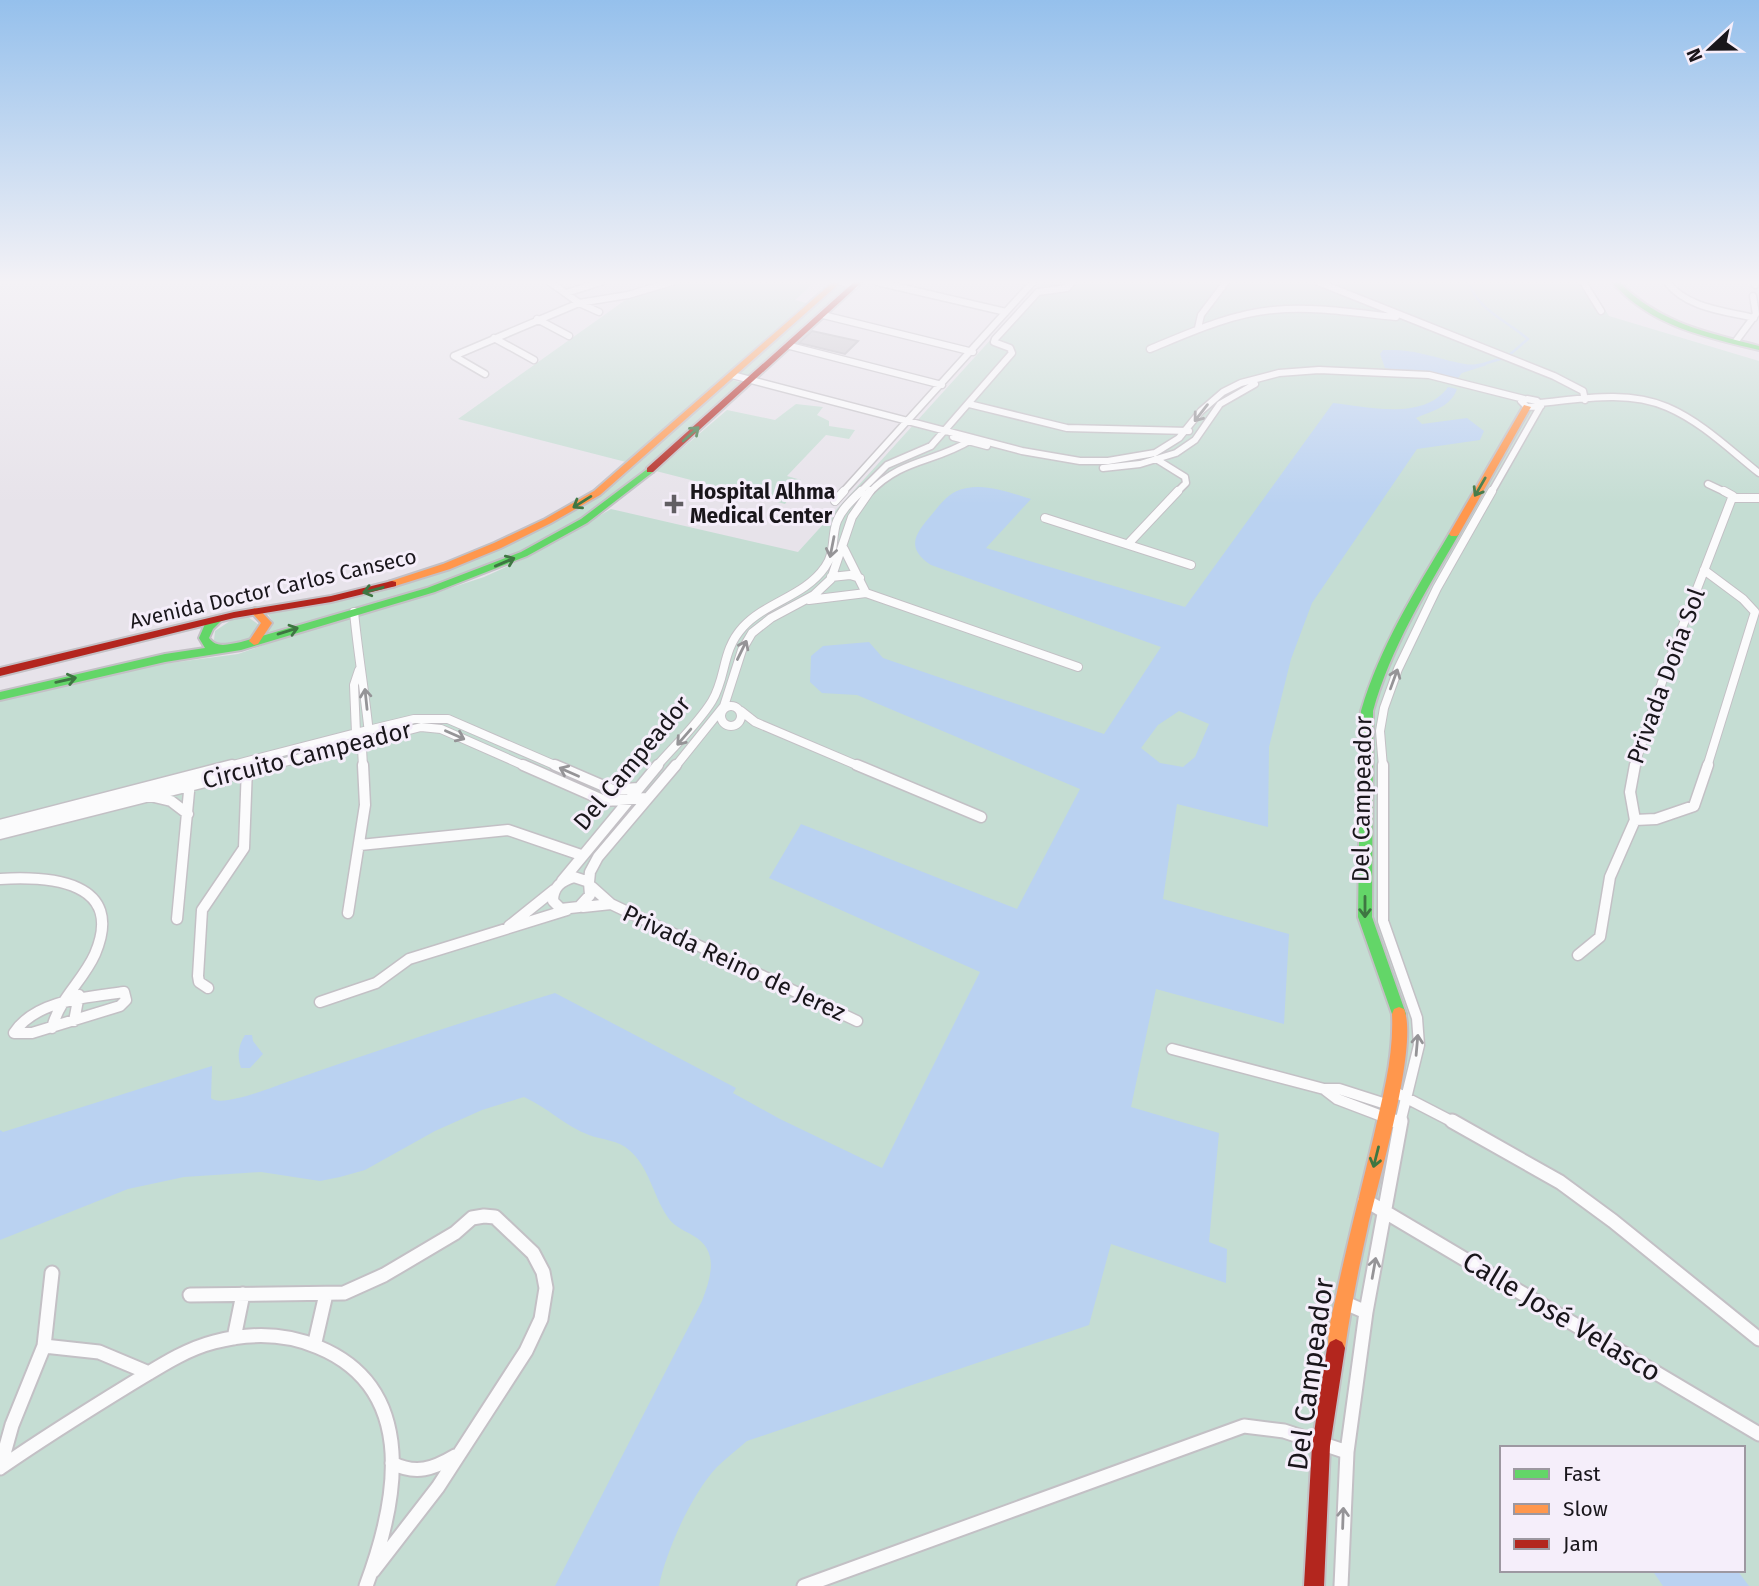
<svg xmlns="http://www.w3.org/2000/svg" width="1759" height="1586" font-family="'Fira Sans',sans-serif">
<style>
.green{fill:#c5ddd3;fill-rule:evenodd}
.water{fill:#bad2f1;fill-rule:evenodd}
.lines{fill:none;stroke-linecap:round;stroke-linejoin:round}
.stream{stroke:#bad2f1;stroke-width:2.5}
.building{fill:#c9c6cb;stroke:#bab8bd;stroke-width:2}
.street-far3-casing{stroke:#c3c0c5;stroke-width:9}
.street-far2-casing{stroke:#c3c0c5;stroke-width:10}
.street-far1-casing{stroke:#c3c0c5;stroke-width:13}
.street-casing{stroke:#c3c0c5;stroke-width:17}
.fast-casing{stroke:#c3c0c5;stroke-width:4}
.slow-casing{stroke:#c3c0c5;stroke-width:4}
.jam-casing{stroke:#c3c0c5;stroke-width:4}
.street-far3{stroke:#fbfbfc;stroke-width:6}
.street-far2{stroke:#fbfbfc;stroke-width:8}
.street-far1{stroke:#fbfbfc;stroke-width:10}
.street{stroke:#fbfbfc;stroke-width:13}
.fast{fill:#63d668;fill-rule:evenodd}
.slow{fill:#ff974d;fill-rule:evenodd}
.jam{fill:#b3261e;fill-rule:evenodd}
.oneway{stroke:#959497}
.oneway2{stroke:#3e7642}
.poi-dot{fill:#615e63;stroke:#f5eefa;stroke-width:2.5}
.labels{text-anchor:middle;stroke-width:6;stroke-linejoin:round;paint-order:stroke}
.far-poi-label{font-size:21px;font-weight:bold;fill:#19161b;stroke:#f5eefa;text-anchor:start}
.far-street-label{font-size:21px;fill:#19161b;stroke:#f5eefa}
.street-label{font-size:24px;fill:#19161b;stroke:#f5eefa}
.near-street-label{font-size:28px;fill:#19161b;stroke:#f5eefa}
</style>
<rect width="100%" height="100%" fill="#e7e3ea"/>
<!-- green -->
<path class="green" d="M678,282H815L795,300L806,303L626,462L458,419L631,296Z
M1043,282H1588L1609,316L1759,361V1586H0V701L148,666L238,654L315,627L432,594L484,577L530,556L611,509L798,552ZM1502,1448H1743V1570H1502Z
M840,283L849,287L753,372L745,378L739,374Z
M730,379L742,383C691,429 643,481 584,517C487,579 374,600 266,634L273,622L268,614L368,594L424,579L470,562L593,499Z
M796,404L823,407L817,415L829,421V426L855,430L849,439L826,435L787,476L801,480L785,504L656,471L727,410L775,420Z
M248,617L259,625C253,642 229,653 214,640L215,631L233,619Z"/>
<!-- water -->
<path class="water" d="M1383,350C1419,349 1433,358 1465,364C1474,366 1479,362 1487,365L1462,373L1458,378C1434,373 1410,373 1385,368L1380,354Z
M1448,387L1457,389C1450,408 1431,411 1416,418L1422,424L1467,418L1484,431L1480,440L1417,449L1312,603L1291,659L1269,747L1268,827L1177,804L1163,899L1289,934L1284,1024L1156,989L1131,1107L1219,1133L1209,1242L1227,1249L1226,1283L1111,1244L1089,1325L747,1441C737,1450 726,1458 717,1467C692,1493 666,1551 659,1586H555L702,1301C711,1277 720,1250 692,1235C683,1230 672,1225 667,1216C653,1195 649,1167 629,1150C619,1140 602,1140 589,1135C565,1126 547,1107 524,1097L482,1110L435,1131L365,1170L340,1177L320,1181L261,1172L184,1177L128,1189L0,1240V1130L3,1132L212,1066L211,1098C221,1108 273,1087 287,1082C376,1051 465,1021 555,993L736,1088L733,1093L780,1119L882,1168L980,972L769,878L801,824L1017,909L1080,789L857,695L822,693L810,682L811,656L823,646L869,642L883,658L1104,734L1161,647L931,565C904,547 916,533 933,513C943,501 950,491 967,488C988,484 1011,493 1031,499L986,548L1185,607L1333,403C1368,407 1424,421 1448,387ZM1179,711L1209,724L1195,757L1183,767L1160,763L1141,748L1158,725Z
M245,1035H252L253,1041L263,1054L250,1068H241C237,1056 238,1046 245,1035Z
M1652,1570H1737L1749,1586H1663Z"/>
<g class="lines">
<!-- stream -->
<path class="stream" d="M1468,282C1479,311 1506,320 1528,339L1507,357L1480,365"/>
</g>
<!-- building -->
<path class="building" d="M812,331L858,341L845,354L799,343Z"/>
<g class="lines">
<defs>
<path id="street-far3" d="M550,282L579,303L599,312
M841,282L855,286
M877,282L1006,312
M1318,282L1554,376L1583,391L1585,400
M1583,282L1601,311
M1667,282C1686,308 1725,311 1754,318
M1755,282V285
M566,293L601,282
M823,315L973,352
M537,319L569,336
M1198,328L1201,315L1226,282
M494,338L534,360
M1736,341L1756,314L1753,296
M790,346L942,385
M1150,349C1189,333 1230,314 1273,310C1314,306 1355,313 1396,317
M485,374L454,356L579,303L628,295L672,282
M732,375L1022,451L1080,461H1108L1155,453L1179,438L1201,411L1223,392L1241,383L1279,373L1319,370L1429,375L1524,399
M1527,399L1537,401L1541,406L1527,407L1521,401Z
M1539,403C1581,399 1627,390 1667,407C1702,422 1730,450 1759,473
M969,404L1067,428L1189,431
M953,437L987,446
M1156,459L1185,477L1186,483L1176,493
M1103,468L1140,464L1176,453L1195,440L1220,404L1255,384
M1708,484L1727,493
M842,493L1033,282
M859,493L887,465L931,446L1012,353L1010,348L994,342L995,339L1038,292L1067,288L1072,282
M869,493C902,458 934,463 971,440
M1491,493L1540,407"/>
<path id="street-far2" d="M1724,491L1733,496
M835,501L844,491
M1045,518L1191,565
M1128,544L1178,491
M844,549L866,593
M1704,570L1743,599L1755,612L1707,767
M831,577L850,575L860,578
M809,600L866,593L1078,667
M354,612C358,654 365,693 369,734
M721 716a10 10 0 1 1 20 0a10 10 0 1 1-20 0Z
M741,711L755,722L861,767
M362,748L357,742L356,733L414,719H448L559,767
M362,748L363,767
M225,767L356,733L354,685L359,670
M265,767L421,727L441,729L527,767
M656,767C674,746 698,724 712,701C727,676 721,651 743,627C766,602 805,596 825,567C836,552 831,536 837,521C842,509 851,501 861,491
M675,767L724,706L742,650L752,633L771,618L814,595L831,579L852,517L870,491
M1383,767L1380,731L1384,708L1398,669L1437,588L1492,491
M1634,767L1668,664L1732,498H1759"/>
<path id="street-far1" d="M523,765L605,801L647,798
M555,765L613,790L638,788
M857,765L981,817
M1383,765V921L1417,1018L1419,1045L1400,1123
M150,796L171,801L188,814
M1635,820L1656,819L1694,806L1708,765
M0,825L232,765
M0,834L272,765
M360,845L508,830L581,855
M574,877L589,882L590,895L579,907L561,909L553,901C553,887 561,881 574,877Z
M0,879C50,876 126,881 95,954C83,981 59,999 52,1028
M562,881L658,765
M589,882L590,872L598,857L676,765
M592,887L611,904L857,1021
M583,907L611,904
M348,913L365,805L363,765
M177,919L190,781
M509,926L554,890
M1578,955L1600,937L1610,877L1635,820L1630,792L1635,765
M208,988L199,982L198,976L202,910L244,848L247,767
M124,992L126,1000L120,1006L32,1033H14C35,1000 89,997 124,992Z
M320,1002L376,983L409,959L567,910
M74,1021L79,995
M1172,1049L1324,1089H1339L1389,1105
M1324,1089L1337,1099L1400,1123
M1391,1090L1455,1123"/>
<path id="street" d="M1395,1121L1400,1123
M1452,1121L1560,1182L1613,1221L1759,1339
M1365,1200L1759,1434
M190,1295L344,1293L384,1275L455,1233L472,1218L484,1216L495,1217L533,1253L543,1272L546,1288L541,1319L526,1351L438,1487L373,1571
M1343,1302L1366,1312
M234,1338L243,1294
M315,1342L326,1294
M44,1346L99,1352L149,1373
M392,1463C416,1475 433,1469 455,1456
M0,1468C42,1439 85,1412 129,1385C156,1369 183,1350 214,1342C248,1333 285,1333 318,1347C420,1389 397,1503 366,1586
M0,1468L12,1425L44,1346L52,1273
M804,1586L1244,1426L1284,1431L1347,1452
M1341,1586L1347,1452L1366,1312L1401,1121"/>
<path id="fast" d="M1612,282H1619C1659,323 1706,332 1759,346V350C1705,337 1650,326 1612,282Z
M650,467L653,468V472L587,523L527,556L435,592L241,650L165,662L0,700V692L165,654L205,648L199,638L205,624L216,618L221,621L213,629L209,638C217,649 229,644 241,642L427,588L521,552L581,519Z
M1454,531L1459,534C1426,591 1391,647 1373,711L1372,917L1406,1014L1404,1019L1399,1021L1394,1019L1392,1014L1358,917L1361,711C1380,646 1415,591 1449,534Z"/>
<path id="slow" d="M833,282H841L600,495L551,523L501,548L450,569L392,587L388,586V582L443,564L494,543L545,519L594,491Z
M1524,405L1531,407L1459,534L1457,536H1451L1449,534Z
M255,608L259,609L272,623L258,644L254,645L249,641L261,623L250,611Z
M1399,1007L1404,1009C1419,1044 1378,1183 1368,1226C1359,1266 1351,1307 1345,1348L1342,1354L1336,1357L1330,1354C1324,1340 1334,1307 1337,1292C1348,1239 1362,1187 1374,1135C1383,1095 1394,1056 1392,1014L1394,1009Z"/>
<path id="jam" d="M854,282H862L653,472H647V468Z
M392,581L396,582V586L331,602L234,618L0,676V668L234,612L331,596Z
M1336,1339L1342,1342L1345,1348L1330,1446L1324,1586H1304L1312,1446L1327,1348L1330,1342Z"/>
</defs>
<!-- street-far3 casing -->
<use href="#street-far3" class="street-far3-casing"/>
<!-- street-far2 casing -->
<use href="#street-far2" class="street-far2-casing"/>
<!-- street-far1 casing -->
<use href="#street-far1" class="street-far1-casing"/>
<!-- street casing -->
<use href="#street" class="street-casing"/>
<!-- fast casing -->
<use href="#fast" class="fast-casing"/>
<!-- slow casing -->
<use href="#slow" class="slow-casing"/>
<!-- jam casing -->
<use href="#jam" class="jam-casing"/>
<!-- street-far3 -->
<use href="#street-far3" class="street-far3"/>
<!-- street-far2 -->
<use href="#street-far2" class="street-far2"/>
<!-- street-far1 -->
<use href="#street-far1" class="street-far1"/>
<!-- street -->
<use href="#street" class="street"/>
<!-- fast -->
<use href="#fast" class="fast"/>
<!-- slow -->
<use href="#slow" class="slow"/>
<!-- jam -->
<use href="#jam" class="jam"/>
</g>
<!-- one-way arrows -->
<defs><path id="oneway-shaft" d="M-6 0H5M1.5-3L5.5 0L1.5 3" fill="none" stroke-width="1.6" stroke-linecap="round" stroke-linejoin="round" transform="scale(1.75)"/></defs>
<g class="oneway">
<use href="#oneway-shaft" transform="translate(1201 413) rotate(128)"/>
<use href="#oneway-shaft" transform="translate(832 547) rotate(101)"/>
<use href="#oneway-shaft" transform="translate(742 650) rotate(-64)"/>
<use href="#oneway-shaft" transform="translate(1394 679) rotate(-70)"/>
<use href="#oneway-shaft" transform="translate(366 699) rotate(-96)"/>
<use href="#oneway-shaft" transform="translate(455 735) rotate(24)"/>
<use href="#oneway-shaft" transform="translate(684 737) rotate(131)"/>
<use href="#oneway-shaft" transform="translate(569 772) rotate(-156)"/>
<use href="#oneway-shaft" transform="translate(1417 1045) rotate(-85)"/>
<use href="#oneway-shaft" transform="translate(1374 1268) rotate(-80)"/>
<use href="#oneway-shaft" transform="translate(1343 1518) rotate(-88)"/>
</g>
<g class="oneway2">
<use href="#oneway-shaft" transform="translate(691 434) rotate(-42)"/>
<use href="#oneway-shaft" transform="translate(1480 487) rotate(120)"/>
<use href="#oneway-shaft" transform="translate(582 502) rotate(148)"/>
<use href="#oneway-shaft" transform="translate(505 562) rotate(-23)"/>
<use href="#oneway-shaft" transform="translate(373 590) rotate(165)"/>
<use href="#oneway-shaft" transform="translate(288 631) rotate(-17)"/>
<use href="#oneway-shaft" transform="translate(66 680) rotate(-13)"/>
<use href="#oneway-shaft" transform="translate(1365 907) rotate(90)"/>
<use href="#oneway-shaft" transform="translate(1376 1157) rotate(104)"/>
</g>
<!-- sky -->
<linearGradient id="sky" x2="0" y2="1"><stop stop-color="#95c0ec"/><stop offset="0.56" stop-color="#f4f2f6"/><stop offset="1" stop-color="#f4f2f6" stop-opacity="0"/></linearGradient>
<rect width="1759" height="504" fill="url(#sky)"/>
<!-- markers -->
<path class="poi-dot" d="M670.5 493.5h7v7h7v7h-7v7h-7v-7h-7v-7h7z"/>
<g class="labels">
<!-- far-poi labels -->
<g class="far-poi-label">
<text x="690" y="499">Hospital Alhma<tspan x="690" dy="24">Medical Center</tspan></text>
</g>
<!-- far-street labels -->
<g class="far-street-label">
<text transform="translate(273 589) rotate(-13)" y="7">Avenida Doctor Carlos Canseco</text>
</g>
<!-- street labels -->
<g class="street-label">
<text transform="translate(1666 676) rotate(-70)" y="8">Privada Doña Sol</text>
<text transform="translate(307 755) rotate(-14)" y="8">Circuito Campeador</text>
<text transform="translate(632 763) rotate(-50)" y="8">Del Campeador</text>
<text transform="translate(1362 799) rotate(-89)" y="8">Del Campeador</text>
<text transform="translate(734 963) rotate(25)" y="8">Privada Reino de Jerez</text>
</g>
<!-- near-street labels -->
<g class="near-street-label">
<text transform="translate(1562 1316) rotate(31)" y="10">Calle José Velasco</text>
<text transform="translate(1310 1374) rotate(-82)" y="10">Del Campeador</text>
</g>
</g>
<!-- legend -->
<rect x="1500" y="1446" width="245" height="126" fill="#f5eefa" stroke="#9d98a1" stroke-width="2"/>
<rect x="1514" y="1469" width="35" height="10" fill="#63d668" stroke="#9d98a1" stroke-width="2"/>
<text x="1563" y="1481" font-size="21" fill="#19161b">Fast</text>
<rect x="1514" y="1504" width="35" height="10" fill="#ff974d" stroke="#9d98a1" stroke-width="2"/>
<text x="1563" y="1516" font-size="21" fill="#19161b">Slow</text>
<rect x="1514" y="1539" width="35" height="10" fill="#b3261e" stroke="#9d98a1" stroke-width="2"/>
<text x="1563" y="1551" font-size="21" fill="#19161b">Jam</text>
<!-- north arrow -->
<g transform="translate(1710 49) rotate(248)" stroke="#f5eefa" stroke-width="5" paint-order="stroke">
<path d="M0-5L12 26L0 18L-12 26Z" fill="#19161b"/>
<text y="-10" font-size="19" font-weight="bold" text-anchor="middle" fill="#19161b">N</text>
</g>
</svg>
